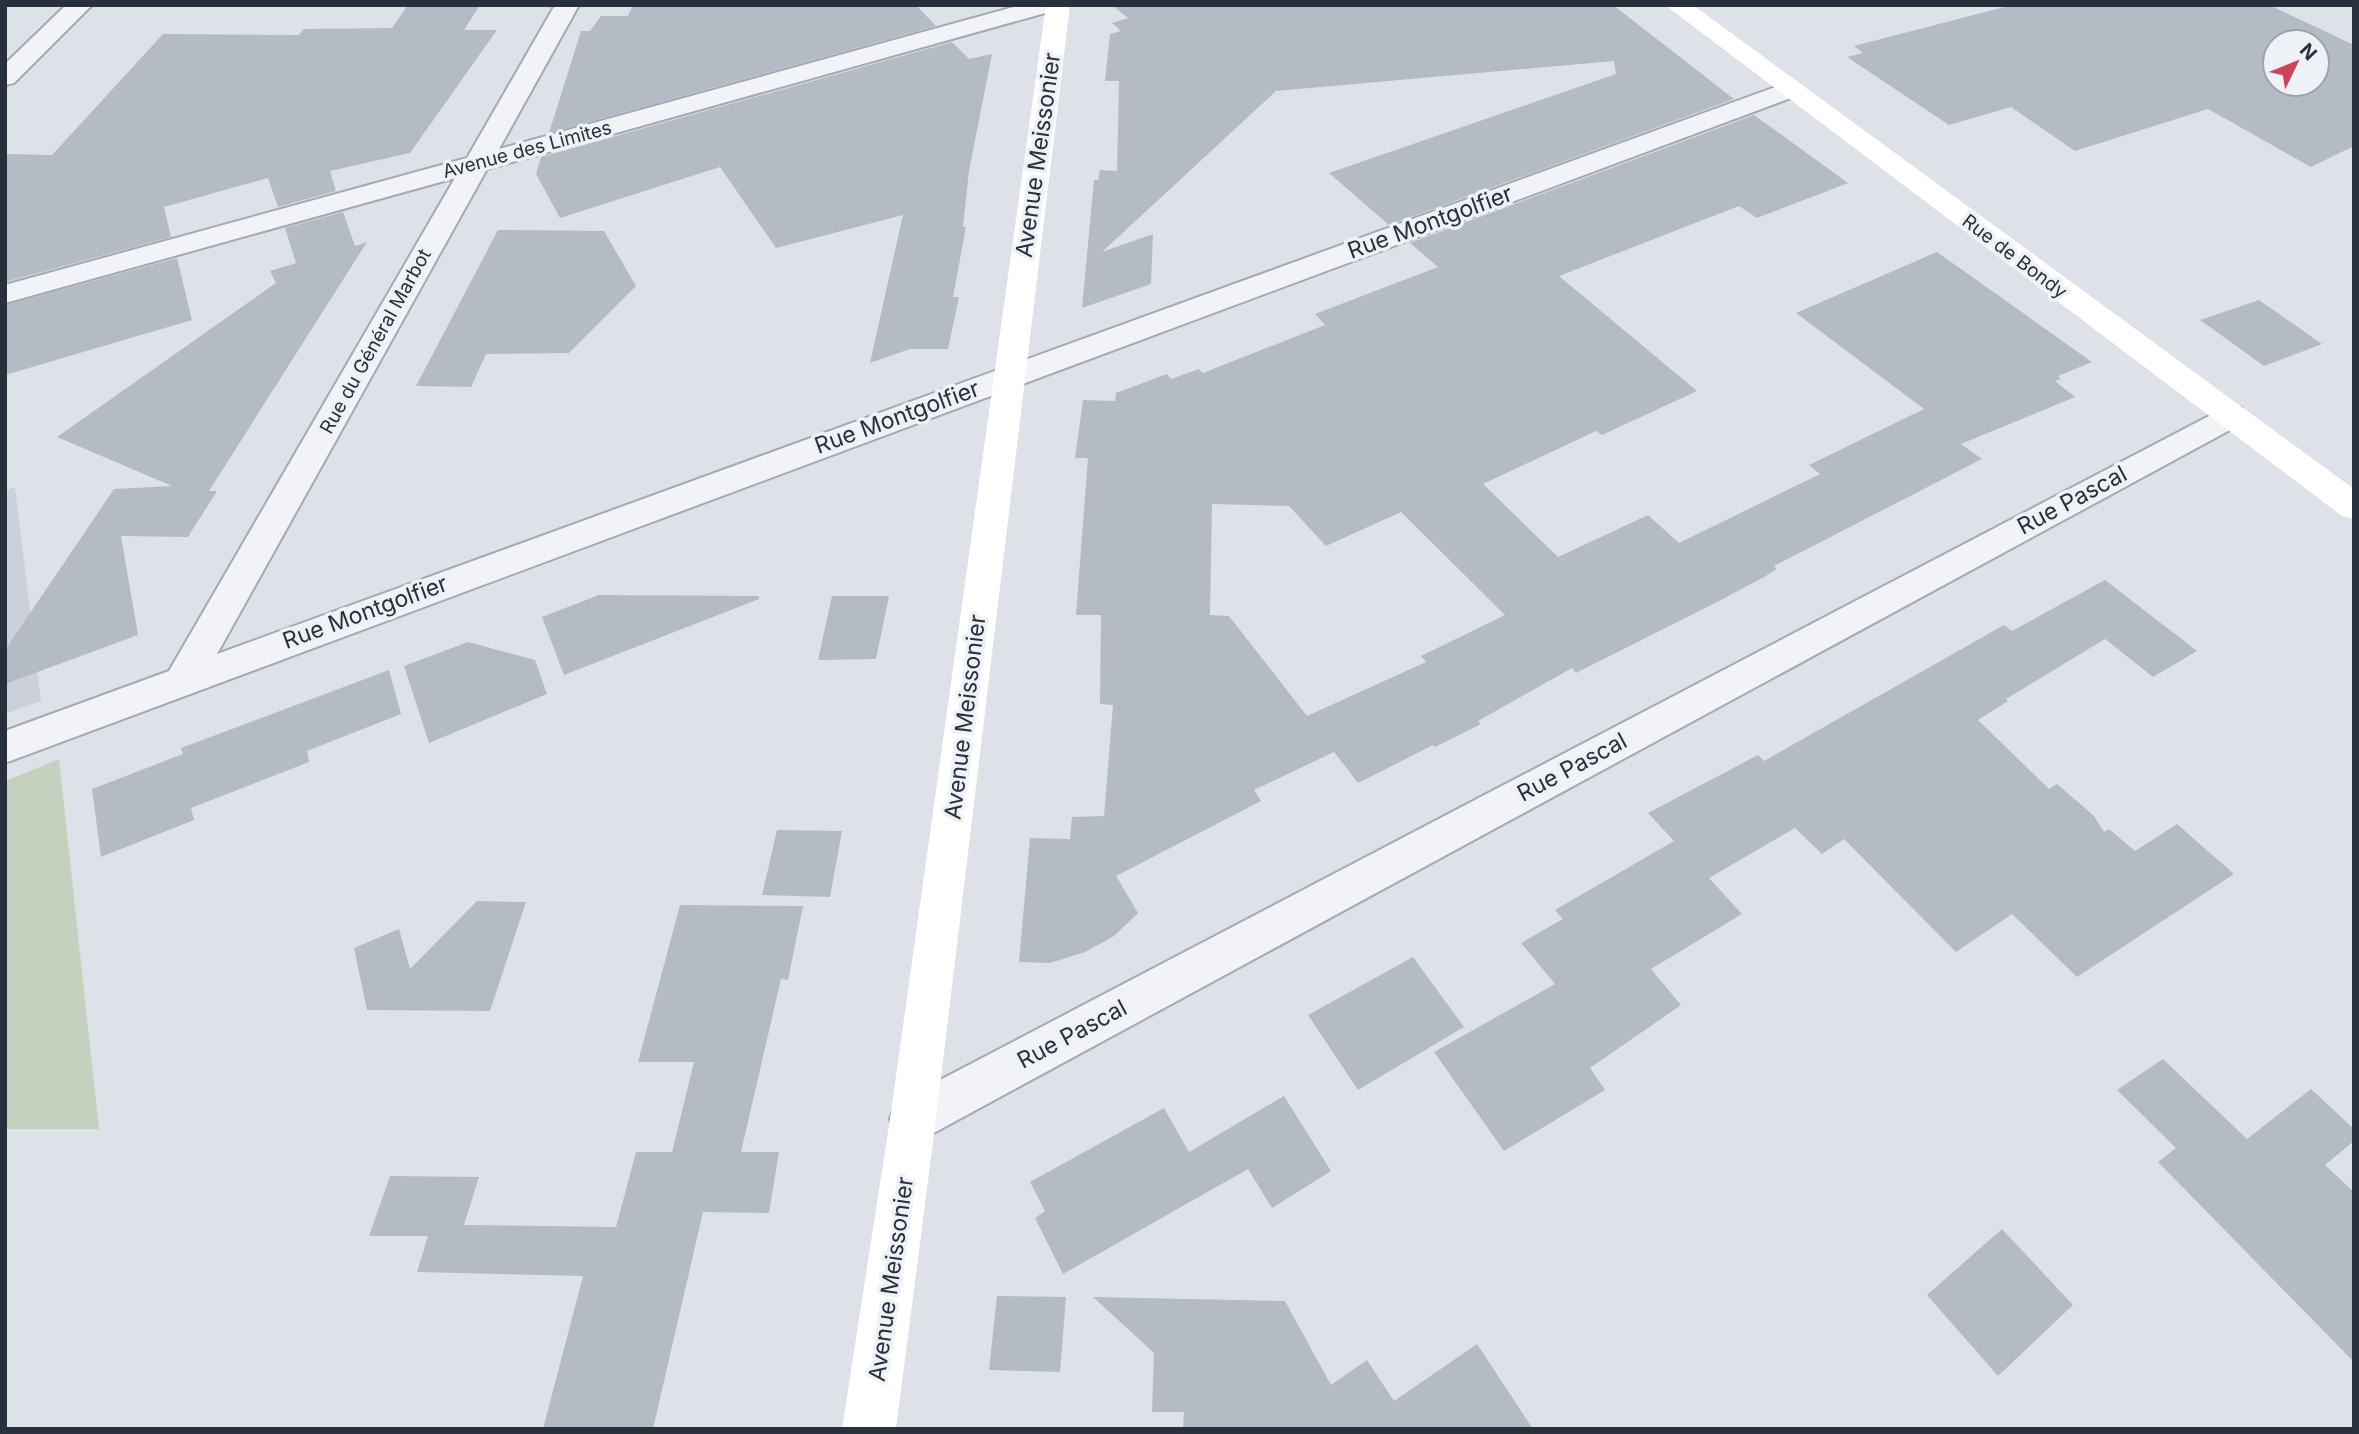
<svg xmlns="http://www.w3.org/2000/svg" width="2359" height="1434" font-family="Inter,sans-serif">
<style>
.built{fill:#ccd1d9}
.green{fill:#c4d1bf}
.building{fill:#b5bbc4;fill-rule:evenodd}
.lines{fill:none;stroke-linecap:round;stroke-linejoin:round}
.street-casing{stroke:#a4a9b2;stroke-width:4}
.street{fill:#f1f3f6;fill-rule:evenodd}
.secondary{fill:#fff;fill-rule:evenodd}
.labels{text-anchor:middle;stroke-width:7;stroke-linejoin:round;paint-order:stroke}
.far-street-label{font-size:19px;fill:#28303e;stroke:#eef1f5}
.street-label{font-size:23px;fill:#28303e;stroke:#eef1f5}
</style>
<rect width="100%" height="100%" fill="#dee2e8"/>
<!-- built -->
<path class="built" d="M15,487L41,701L5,714V491Z"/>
<!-- green -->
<path class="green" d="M59,759L99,1129H5V781Z"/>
<!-- building -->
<path class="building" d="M408,5H480L464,30H497L410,153L330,171L336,191L278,207L268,178L164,207L171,237L5,282V154L52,155L163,34L299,35L304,29L392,28Z
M633,5H916L936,26L549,133L581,31H590L601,16H628Z
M1112,5H1613L1734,99L1389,225L1329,173L1616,74L1614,61L1276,91L1102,252L1153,234L1151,284L1082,308L1094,180H1098L1100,170L1117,171L1119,81H1105L1110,34L1121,31L1112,23L1128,18Z
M2012,5H2269L2354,45V146L2311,167L2208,109L2075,151L2011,107L1949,125L1847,57L1863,53L1854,46ZM2275,42H2317V84H2275Z
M952,42L969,59L992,54L969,171L963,227H966L953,297H959L948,349H910L870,363L903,215L776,248L720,167L560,218L536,174L541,157Z
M1754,115L1848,183L1757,218L1739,206L1559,276L1697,391L1602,435L1596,431L1483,484L1558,557L1648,515L1679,543L1820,474L1809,465L1924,409L1796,313L1937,252L2092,362L2058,376L2061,379L2055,381L2075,397L1961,444L1982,459L1774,566L1777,569L1764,577L1719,601L1576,673L1572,668L1478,721L1481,724L1435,747L1433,745L1358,783L1334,752L1254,790L1261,801L1116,876L1138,913L1114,936L1085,952L1050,963L1019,962L1030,838L1070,839L1072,817L1104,816L1113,705L1100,704L1101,615H1076L1088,458H1075L1083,400L1115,401L1116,393L1167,374L1171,379L1199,369L1203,373L1325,325L1315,314L1438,267L1410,243ZM1212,504L1289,506L1326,546L1401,512L1505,615L1421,656L1426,662L1307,716L1229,616L1210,615Z
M343,212L355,246L367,242L209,491H217L188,537L121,536L138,635L5,684V650L114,489L172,486L57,437L276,283L270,271L296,263L285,228Z
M498,230L604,231L636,286L569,353L486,354L471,387L416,386Z
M177,258L192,320L5,375V305Z
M2259,300L2322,344L2264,366L2200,320Z
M2105,580L2197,651L2153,677L2105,639L2006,699L2008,701L1978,720L2049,789L2057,784L2094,816L2104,832L2109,829L2135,851L2177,824L2234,874L2077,977L2012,914L1956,952L1844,839L1822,854L1795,828L1709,878L1742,914L1651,969L1681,1005L1590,1068L1605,1090L1504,1151L1434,1052L1555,984L1521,943L1563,919L1555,910L1674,841L1648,813L1758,755L1764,761L2004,625L2012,631Z
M599,595L759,596V599L564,675L542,617Z
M832,596H889L876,659L818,660Z
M468,642L535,660L547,694L429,743L404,666Z
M389,670L401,714L307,751L309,762L191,808L194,820L101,857L92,789L183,754L181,748Z
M777,830L842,831L830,897L762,895Z
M477,901L526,902L490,1011L367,1010L354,948L399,929L410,969Z
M680,905L803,906L788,980L781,979L741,1152H779L769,1213L703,1212L653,1429H543L583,1276L417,1272L428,1236H369L390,1176L479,1177L464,1225L616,1227L636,1152H672L694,1062H638Z
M1413,957L1464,1027L1358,1090L1308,1015Z
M2163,1059L2247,1139L2311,1089L2354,1129V1141L2325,1165L2354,1192V1362L2158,1162L2176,1148L2117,1090Z
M1284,1096L1331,1171L1272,1208L1248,1169L1063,1274L1035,1218L1045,1211L1030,1182L1164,1108L1189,1152Z
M2002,1229L2073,1305L1998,1376L1927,1295Z
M997,1296L1066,1297L1060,1372L989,1370Z
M1093,1297L1285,1301L1331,1385L1367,1360L1394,1401L1477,1344L1533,1429H1183L1184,1412H1152L1154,1353Z"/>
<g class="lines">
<defs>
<path id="street" d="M66,5H92L14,83L5,85V64Z
M555,5H579L499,149L1021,5H1060L1056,10L487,169L217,654L1781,85H1799L1803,90L1799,95L5,763V731L169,671L455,178L5,303V285L467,158Z
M2230,405L2241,408L2246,416L2241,424L930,1135L913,1142L896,1135L890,1119L896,1103Z"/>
</defs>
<!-- street casing -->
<use href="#street" class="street-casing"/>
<!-- street -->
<use href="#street" class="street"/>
<!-- secondary -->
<path class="secondary" d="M1046,5H1070L936,1119L896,1429H842L890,1119Z
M1665,5H1693L2354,489V519L2342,516Z"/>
</g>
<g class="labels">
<!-- far-street labels -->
<g class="far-street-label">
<text transform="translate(527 149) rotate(-15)" y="7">Avenue des Limites</text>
<text transform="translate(2015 256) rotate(37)" y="7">Rue de Bondy</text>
<text transform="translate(375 341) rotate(-61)" y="7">Rue du Général Marbot</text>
</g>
<!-- street labels -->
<g class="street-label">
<text transform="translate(1038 155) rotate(-82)" y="8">Avenue Meissonier</text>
<text transform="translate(1430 222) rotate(-20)" y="8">Rue Montgolfier</text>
<text transform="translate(897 417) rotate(-20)" y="8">Rue Montgolfier</text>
<text transform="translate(2072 500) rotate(-28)" y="8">Rue Pascal</text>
<text transform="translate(365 612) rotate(-20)" y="8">Rue Montgolfier</text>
<text transform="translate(965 717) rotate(-83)" y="8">Avenue Meissonier</text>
<text transform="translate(1572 767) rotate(-28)" y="8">Rue Pascal</text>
<text transform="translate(1072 1034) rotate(-28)" y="8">Rue Pascal</text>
<text transform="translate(891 1279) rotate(-82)" y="8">Avenue Meissonier</text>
</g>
</g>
<!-- border -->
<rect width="2359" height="1434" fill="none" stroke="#28303e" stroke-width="14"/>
<!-- north arrow -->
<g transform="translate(2296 63) rotate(47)"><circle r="33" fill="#eef1f5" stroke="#9fa4ac" stroke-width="2"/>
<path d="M0-5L12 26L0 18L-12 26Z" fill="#cc4458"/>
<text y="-10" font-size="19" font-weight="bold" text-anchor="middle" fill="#28303e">N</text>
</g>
</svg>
